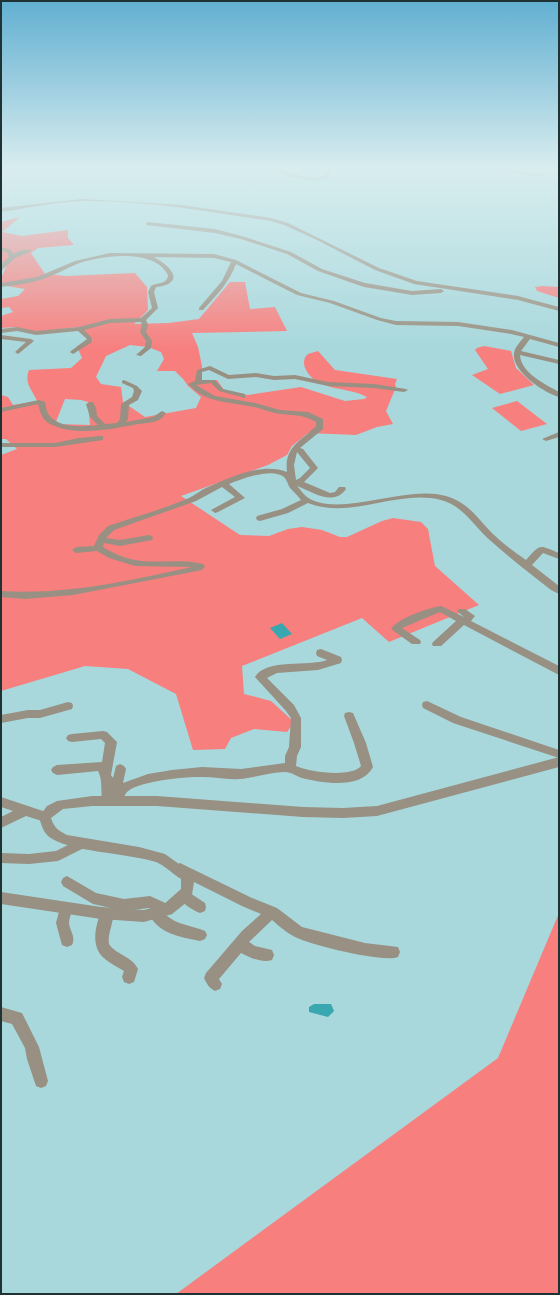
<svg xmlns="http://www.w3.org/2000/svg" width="560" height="1295" font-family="'Archivo Narrow',sans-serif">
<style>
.green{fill:#f77f7e;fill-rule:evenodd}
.water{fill:#38a7af}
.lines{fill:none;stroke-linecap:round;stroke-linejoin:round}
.minor{fill:#989082;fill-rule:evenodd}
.tertiary{fill:#989082;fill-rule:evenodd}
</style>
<rect width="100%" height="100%" fill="#a8d8dc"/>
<!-- green -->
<path class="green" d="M20,217L2,232L22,236L68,230V238L74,245L38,248L31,253L45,274L67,276L135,273L147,287L148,310L134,324L169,323L199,319L230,282H245L250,309L275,307L287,331L192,333L198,347L202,366V380H217L224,390L248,395L301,387L345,401L364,399L367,397C347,386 316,392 305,368C303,363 304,357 308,354L318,351L335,370L397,379L395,384L396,387L386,411L393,424L377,427L356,435L308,433L292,446L287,455L268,465L181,496L240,535L269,536L288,529L302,527L322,530L340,537H347L382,521L393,518L421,522L428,529L435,566L479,605L389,642L362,618L242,666L244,694L271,701L294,722L287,732L254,729L231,738L225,749L193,750L176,694L128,669L85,666L1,691V455L17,449L6,439H1V395L8,397L13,405L37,401C32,389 24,384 29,370L71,368L82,358L77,346L93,340L79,327L33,332L15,327L1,328V316L13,312L9,307L1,308V299L18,296L25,289L1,285L2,276L7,265L6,262H1V222ZM130,345L148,347L161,352L164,359L157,371H175L184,380L188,386L201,397L196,408L145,417L123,402L121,387L101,384L96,377L106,356ZM65,399L81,400L88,402L90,425L55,424Z
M542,286L559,287V298L537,291L535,287Z
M484,346L511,351L516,368L534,385L500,394L472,375L488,369L475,350L477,348Z
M517,401L547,424L521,431L492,408Z
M559,913V1294H176L498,1058Z"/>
<!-- water -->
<path class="water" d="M282,623L292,634L280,639L270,628Z
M314,1004H331L334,1011L328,1017L309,1012V1007Z"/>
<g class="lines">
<!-- minor -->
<path class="minor" d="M117,168H140L138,169Z
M270,168C288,168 305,182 324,176L328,168H332L328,178C310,183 285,178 270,168Z
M377,168H397L395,169Z
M490,168C514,168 535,178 559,172V174L535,177Z
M82,199L182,205L271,218L288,223L379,268L417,281L518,296L559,307V311L518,300L414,284L375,270L315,239L284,225L271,221C209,212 146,200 83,201C56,202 28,208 1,212V208Z
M148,222L215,229L245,237L291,252L322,269L365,283L412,291L441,289L444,291L441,293L412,295L364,287L318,271L287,254L241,239L215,233L146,225V223Z
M1,247L11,250L13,254C18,251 27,248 32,251L15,258L1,271V264L9,257L7,252L1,251Z
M110,253L214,254L236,260L301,293L334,301L381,318L396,321L458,322L512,330L559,343V347L530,339L521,351L559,360V364L520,355C521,373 545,384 559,392V397C544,393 511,371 514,353C515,347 520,342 524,337L511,334L458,326L396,325L377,320L330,303L297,295L236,264C229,283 216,296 203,310H199V308L222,281L231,262L214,258L154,257C172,267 186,283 156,287L154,292L158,308L146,320L148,325L146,332L152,341L151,348L141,356L136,355L145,347L146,341L140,332L142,325L141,322L110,323L84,330L92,338V342L73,354L70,352L71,351L87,339L78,331L36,335L17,331L1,333V329L17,327L36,331L79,327L110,319L141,318L152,308L148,292L151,286C158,282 167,285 168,275C155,248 100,255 77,264C65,269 53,276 40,280C28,284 14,285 1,287V283L37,277L75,261Z
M1,335L31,339L34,341L18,354L15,352L26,342L1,339Z
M210,366L229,375L256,373L274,376L295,375L328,382L374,384L406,389L408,390L404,392L374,388L328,386L295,379L274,380L256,377L228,379L209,370L202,372V380H215L223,389L245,394V398L219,391L211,383L196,385L215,396L255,403L280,410L308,412L323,419V429L300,448L303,449L318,468L304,482L330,493L335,492L339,487H345L346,489C333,507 313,492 297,486C300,489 303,494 307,497C338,519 406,484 446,496C469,503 477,518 493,534C503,544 515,552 526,560C541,543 539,545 559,553V559L543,553L532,565L559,586V594L551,590C531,574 511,559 492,542C475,528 464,506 441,500C397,489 352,520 308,503L288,513L260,521L257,520L256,518L257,516L282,509L301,500C298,496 294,492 290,488C288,485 287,480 284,477C272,467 242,479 229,484L245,498L218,512L215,513L211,510L235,497L222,487L196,501L114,530L106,538L120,540L149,535L152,536L153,538L152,540L120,546L104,543L103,547C113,553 123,558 135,560C157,564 181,558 203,564L205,566L202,570L73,595L25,599L1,597V591C66,595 129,581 192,567L135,566L109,558L97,551L76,553L72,550L76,547L94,546L99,535L108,526C135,517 163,509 189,498C195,495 201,490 208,487C230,477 263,462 287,472C284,447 300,442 316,426V422C302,414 296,416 281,414C271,413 263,409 254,407C230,402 205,403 188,384L195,381L197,370ZM297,452L310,468L300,478L296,480L294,465Z
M124,380L137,386L142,391L138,400L129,405L128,419L126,422L153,417L162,411L166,413C164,416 162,418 159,420C153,423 145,423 138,424C112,429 76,437 50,424C42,420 40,412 38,404L1,412V408L39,400L45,402C46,406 46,411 49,415C59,428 82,427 98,425L90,417L86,404L90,402H93L96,408L97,416L105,424L117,423L120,419L121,404L132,397L134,391L133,388L122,383V381Z
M559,432V437L546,441L542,439Z
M100,436H103V440L55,447H1V443H55L79,438Z
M441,606L464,617L457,611L459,609H465L475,616L471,621L559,666V675L464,625L441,646H433L432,644L433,642L456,621L440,612L402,628L420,640L421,642L420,644H412L391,629C398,618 428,608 441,606Z
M321,649L341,657L342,660L341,663L318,670L277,673L267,678L294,705L301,718V747L297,756L296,766C309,772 351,778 361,766L354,743L344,716L345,713L349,712L353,713L366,743L373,767C361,790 322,783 302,778C296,776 291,772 285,772C269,772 255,778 239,779C227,780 215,777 203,777C188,776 135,781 126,793C124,796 123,801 121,804L117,806L112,804L108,806L104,804C99,795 104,782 98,771L57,775L53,773L51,770L53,767L57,765L102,762L105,743L101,739L72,742L68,741L66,738L68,735L72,734L103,731L107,732L117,742L111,775L113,778L116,766L120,764L124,766L126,769L123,783L148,774L172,770L202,767L241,769L285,763V756L289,747L291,718L286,711L255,677C266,658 309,667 327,660L317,656L316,653L317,650Z
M427,701L461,717L559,750V758L453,723L423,708L422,705L423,702Z
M68,702L72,703L73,706L72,709L40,718H28L1,723V715L28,710H40Z
M1,797L49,813L51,817L49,821L45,822L26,816L1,828V817L13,811L1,807Z
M82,838L86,839L88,843L86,847L58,861L29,864L1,863V853L29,854L56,851Z
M180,863L252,898L277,908L302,927L365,943L398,947L400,952L398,957C383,963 311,945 295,937C287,933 279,926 272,920L249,942L255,946L272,950L274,955L272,960C262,963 250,958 241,953L219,979L222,984L220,989L215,991C209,988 207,984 204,978L206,973L242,931L261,914L242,906L176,873L174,869L176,865Z
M67,876L96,893L124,899L150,896L172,906L173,910L172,914L166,915C177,925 191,925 205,931L207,935L205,939L200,941C181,937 158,934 149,914L152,909L149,908L124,911L93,904L63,886L61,882L63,878Z
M184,889L205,903L206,907L205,911L200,913C192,910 181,903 178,895L179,891Z
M66,902L71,904C74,910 69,916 69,923C70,932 76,936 72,945L67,947L62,945L56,923L61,904Z
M107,908L112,910C116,920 107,932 109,944C116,955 132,956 138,969L134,982L129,984L124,982L122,977L124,971C118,967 111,964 105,959C90,947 95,926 102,910Z
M1,1007L22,1013L39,1047L48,1081L46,1086L41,1088L36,1086L27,1059L25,1048L12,1024L1,1021Z"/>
<!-- tertiary -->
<path class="tertiary" d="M559,757V767L377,816L343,818L303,817L157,806H92L63,809L51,818C54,828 59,831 67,835L139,847L165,854L190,872L194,882L192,895L187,902L172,914L144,922L101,919L1,904V892L101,907L144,910L163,905L181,889V879C173,874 164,865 156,862C129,853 66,852 48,836C43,831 41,824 39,817L47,806L57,801L92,796H157L303,807L343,808L377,806Z"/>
</g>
<!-- sky -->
<linearGradient id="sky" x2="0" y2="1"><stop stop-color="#61afd1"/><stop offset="0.48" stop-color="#d8edef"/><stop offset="1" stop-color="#d8edef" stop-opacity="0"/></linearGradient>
<rect width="560" height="350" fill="url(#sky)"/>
<!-- border -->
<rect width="560" height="1295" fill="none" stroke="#1f3334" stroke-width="4"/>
</svg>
